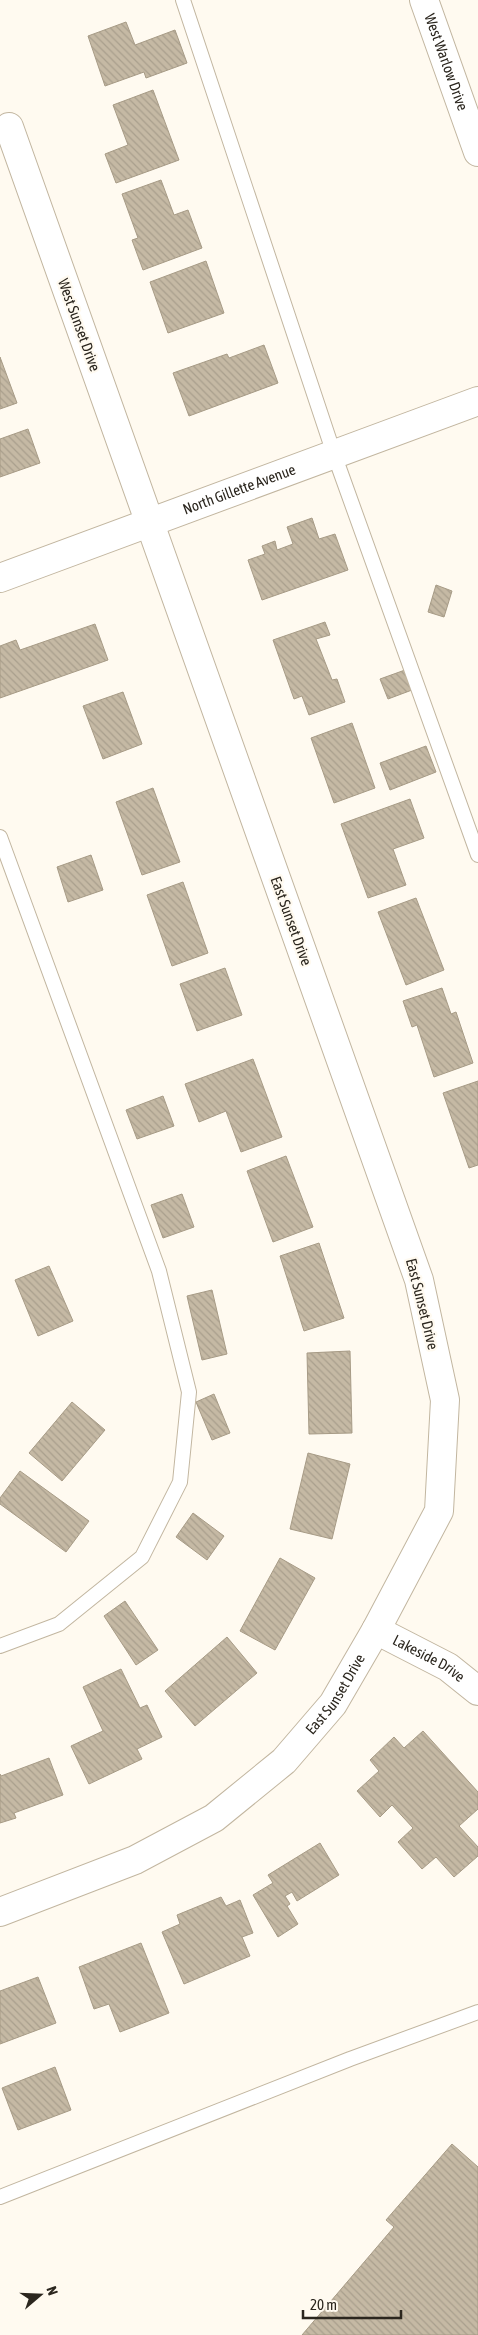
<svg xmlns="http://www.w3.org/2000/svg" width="478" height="2335" font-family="'Asap Condensed',sans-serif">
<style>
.building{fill:url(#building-back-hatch);stroke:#a79b86}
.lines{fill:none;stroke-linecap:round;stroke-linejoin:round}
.lane-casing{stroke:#c2b6a0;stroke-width:16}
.street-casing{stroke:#c2b6a0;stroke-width:30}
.secondary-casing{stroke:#c2b6a0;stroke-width:30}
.lane{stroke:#fff;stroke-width:14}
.street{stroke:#fff;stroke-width:28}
.secondary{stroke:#fff;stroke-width:28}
.labels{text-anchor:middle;stroke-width:4.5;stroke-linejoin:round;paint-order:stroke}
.street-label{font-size:15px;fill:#2b261e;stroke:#fffaf0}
</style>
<defs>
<pattern id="building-back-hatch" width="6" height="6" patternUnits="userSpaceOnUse" patternTransform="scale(1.25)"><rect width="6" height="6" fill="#c5b9a4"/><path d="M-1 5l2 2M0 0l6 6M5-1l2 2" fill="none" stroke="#a99f8d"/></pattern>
</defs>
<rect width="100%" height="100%" fill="#fffaf0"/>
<!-- building -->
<path class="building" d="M126,22L135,45L175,30L187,63L146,78L144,72L105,86L88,36Z
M153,90L179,160L116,183L105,154L128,145L113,105Z
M161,180L174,215L188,210L202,248L143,270L132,240L138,238L122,194Z
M206,261L224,313L168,333L150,282Z
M264,345L278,383L189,416L173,373L227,354L229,358Z
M0,357L17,403L0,409Z
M28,429L40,463L0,477V439Z
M312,518L319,539L335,534L348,570L262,600L248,560L265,554L262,546L275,541L277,550L293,544L287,527Z
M436,585L452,591L444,617L428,612Z
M325,622L330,635L316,639L332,680L337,679L345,702L309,715L302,696L294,699L273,640Z
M95,624L108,660L0,698V646L16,640L20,650Z
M405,670L412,690L388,699L380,679Z
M123,692L142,744L103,759L83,706Z
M352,723L375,788L334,803L311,738Z
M426,746L436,772L390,790L380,763Z
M153,788L180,862L142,875L116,802Z
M410,799L424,838L393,849L406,885L368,898L341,824Z
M91,855L103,890L68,902L57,867Z
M183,882L208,953L172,966L147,895Z
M416,898L444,970L406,985L378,912Z
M225,968L242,1015L197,1031L180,984Z
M442,988L451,1014L456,1012L473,1063L434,1077L417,1025L412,1027L403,1001Z
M253,1059L282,1137L241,1152L226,1111L199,1122L185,1084Z
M478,1081V1165L469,1168L443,1093Z
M163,1096L174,1126L137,1139L126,1110Z
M286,1156L313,1227L273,1242L247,1171Z
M182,1194L194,1227L163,1238L151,1205Z
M319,1243L344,1318L304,1331L280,1256Z
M49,1266L73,1321L38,1336L15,1280Z
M212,1290L227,1354L202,1360L187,1296Z
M350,1351L352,1433L309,1434L307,1353Z
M214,1394L230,1433L212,1440L196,1402Z
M72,1402L105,1430L62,1481L29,1453Z
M308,1453L350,1464L332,1539L290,1529Z
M20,1471L89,1521L66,1552L0,1504V1498Z
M193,1513L224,1536L207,1560L176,1537Z
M280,1558L315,1578L275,1650L240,1631Z
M125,1601L158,1650L136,1665L104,1616Z
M227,1637L257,1673L195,1726L165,1691Z
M121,1669L140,1708L147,1705L162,1737L137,1749L142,1759L89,1784L71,1746L103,1731L83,1687Z
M423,1731L478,1792V1809L459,1826L478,1847V1856L454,1877L436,1857L422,1869L398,1842L413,1828L392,1805L380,1817L357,1791L379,1771L370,1760L394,1737L404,1748Z
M49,1758L63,1795L14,1813L16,1818L0,1823V1774L1,1776Z
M320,1843L339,1875L297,1901L292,1892L285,1896L290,1904L287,1906L298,1924L278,1937L253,1895L273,1883L268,1875Z
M221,1897L226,1906L240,1900L253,1933L242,1937L250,1956L184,1984L162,1932L180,1924L177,1915Z
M141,1943L169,2013L120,2032L109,2004L94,2009L79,1967Z
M38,1977L56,2023L0,2044V1991Z
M55,2067L71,2110L18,2130L2,2088Z
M452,2144L478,2167V2335H302L394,2227L386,2220Z"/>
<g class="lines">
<defs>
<path id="lane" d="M183,0L334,454L478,855
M0,837L159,1271L189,1392L180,1482L142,1557L59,1624L0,1646
M0,2197L350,2059L478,2012"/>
<g id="street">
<path id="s1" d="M0,578L478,401"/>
<path id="s2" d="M376,1630L448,1667L478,1691"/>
<path id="s3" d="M0,1912L135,1860L214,1818L284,1761L333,1704L376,1630L439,1511L445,1400L419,1280L9,127"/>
</g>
<g id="secondary">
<path id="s4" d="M424,0L478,152"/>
</g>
</defs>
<!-- lane casing -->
<use href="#lane" class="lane-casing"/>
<!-- street casing -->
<use href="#street" class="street-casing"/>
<!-- secondary casing -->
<use href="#secondary" class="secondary-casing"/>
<!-- lane -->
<use href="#lane" class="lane"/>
<!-- street -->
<use href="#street" class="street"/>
<!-- secondary -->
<use href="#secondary" class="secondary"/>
</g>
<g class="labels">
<!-- street labels -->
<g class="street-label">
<text dy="5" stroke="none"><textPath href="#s4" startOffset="66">West Warlow Drive</textPath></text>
<text transform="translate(79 325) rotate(70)" y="5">West Sunset Drive</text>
<text dy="5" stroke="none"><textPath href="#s1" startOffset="255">North Gillette Avenue</textPath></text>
<text transform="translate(291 921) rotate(70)" y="5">East Sunset Drive</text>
<text transform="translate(422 1304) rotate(76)" y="5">East Sunset Drive</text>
<text dy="5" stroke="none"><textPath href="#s2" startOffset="60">Lakeside Drive</textPath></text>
<text dy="5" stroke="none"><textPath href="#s3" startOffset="409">East Sunset Drive</textPath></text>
</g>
</g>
<!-- north arrow -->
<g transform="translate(40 2295) rotate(71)" stroke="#fffaf0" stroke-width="4" paint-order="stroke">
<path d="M0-4L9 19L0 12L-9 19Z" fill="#2b261e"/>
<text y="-8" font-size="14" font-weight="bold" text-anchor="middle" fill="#2b261e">N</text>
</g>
<!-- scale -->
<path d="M303 2310v8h98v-8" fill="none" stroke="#2b261e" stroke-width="2.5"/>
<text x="310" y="2310" font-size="15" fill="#2b261e" stroke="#fffaf0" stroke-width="4" paint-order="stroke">20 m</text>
</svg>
